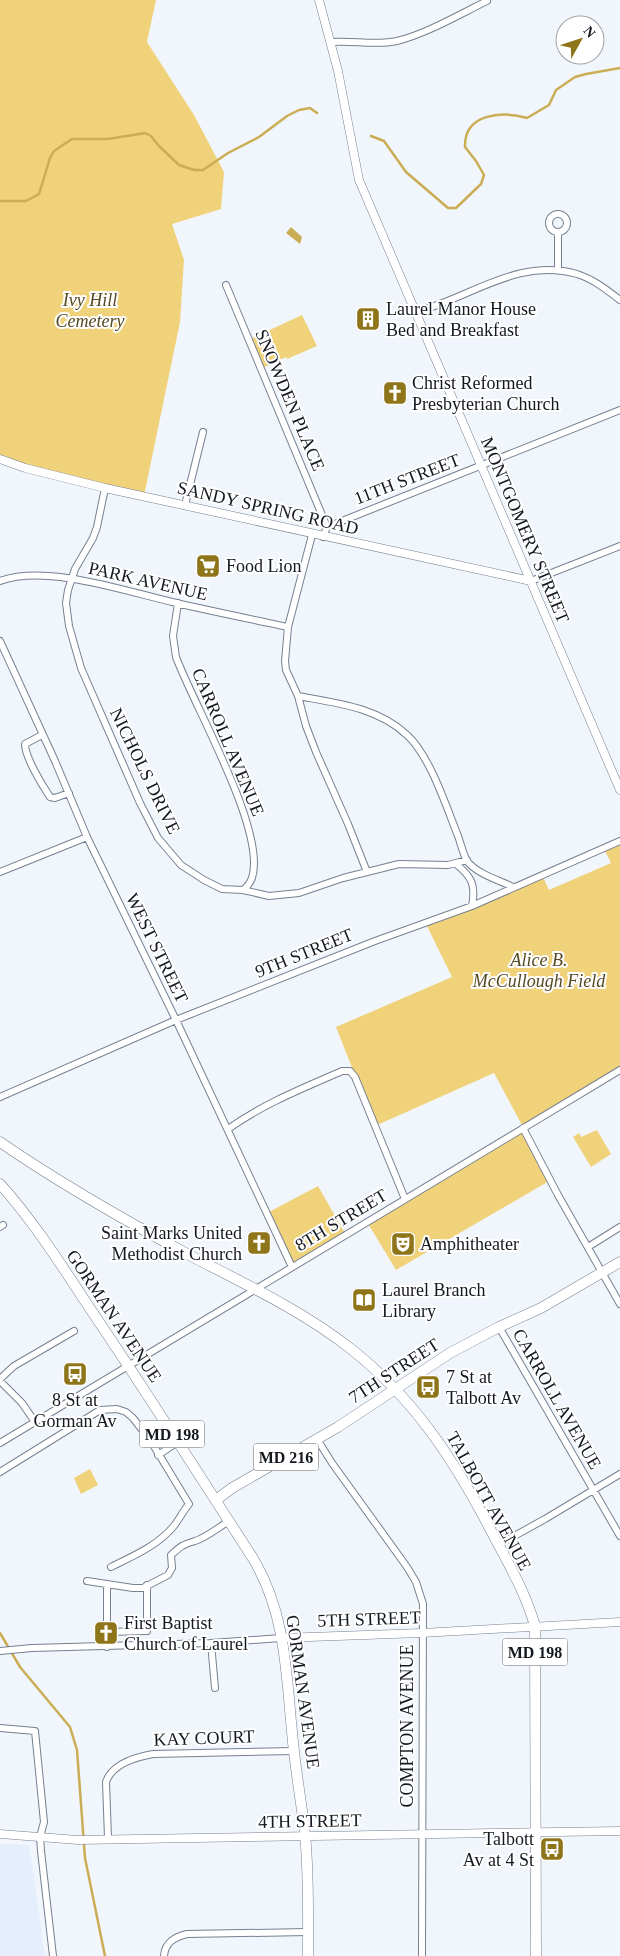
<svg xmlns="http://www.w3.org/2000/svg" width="620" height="1956" font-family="'Times New Roman',serif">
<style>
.built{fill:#e4eefd}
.green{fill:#f0d27b}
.water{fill:#caad54}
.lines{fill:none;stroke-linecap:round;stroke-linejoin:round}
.stream{stroke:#caad54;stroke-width:2.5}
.minor-casing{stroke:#768091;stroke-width:8}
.tertiary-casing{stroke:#768091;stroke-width:9}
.primary-casing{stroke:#768091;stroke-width:11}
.minor{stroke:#fff;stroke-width:6}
.tertiary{stroke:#fff;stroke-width:8}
.primary{stroke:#fff;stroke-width:10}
.labels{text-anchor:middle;stroke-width:4;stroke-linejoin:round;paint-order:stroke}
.shield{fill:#fff;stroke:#5a5d62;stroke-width:1}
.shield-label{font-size:16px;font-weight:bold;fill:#14181f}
.park-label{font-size:18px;font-style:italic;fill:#564924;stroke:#fff}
.poi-label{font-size:18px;fill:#14181f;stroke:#fff;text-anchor:start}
.street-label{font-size:18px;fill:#14181f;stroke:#fff}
</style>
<rect width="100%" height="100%" fill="#f1f6fd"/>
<!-- built -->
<path class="built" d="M0,1844L29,1845L45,1956H0Z"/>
<!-- green -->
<path class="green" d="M0,0H156L147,42L194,115L224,172L221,209L172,224L184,260L180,322L144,496L83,483L0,457Z
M302,315L317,346L287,359L286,357L260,369L248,340Z
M620,841V1070L524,1128L551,1180L396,1270L367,1222L523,1127L494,1073L375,1126L336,1027L452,977L425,922L542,875L549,890L611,863L604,849Z
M597,1130L611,1154L591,1167L573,1137L579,1133L581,1137Z
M318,1186L346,1235L292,1267L267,1213Z
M90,1469L98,1485L81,1494L74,1478Z"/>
<!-- water -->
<path class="water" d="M291,227L302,237L300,244L286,233Z"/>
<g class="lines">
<!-- stream -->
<path class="stream" d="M371,136L384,141L406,172L448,208H456L481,184L484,175L476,161L465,147C464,113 502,111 527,118L549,105L556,90L575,77L586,74L620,68
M0,201H26L39,194L50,158L54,151L72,139H108L145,133L151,136L158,145L179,165L194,170H203L228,153L259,137L287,116L299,110L310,108L317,113
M0,1633L20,1667L70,1727L77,1750L85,1858L105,1956"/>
<defs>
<path id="minor" d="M331,42C353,40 375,46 397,41C426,34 460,14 487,1
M549 223a9 9 0 1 1 18 0a9 9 0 1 1-18 0Z
M558,232V271
M226,285L327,527
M416,312C470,298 518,257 577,274C593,279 607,290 620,300
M105,488L97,527L93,538L75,569L68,590L66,603L69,626L81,668L140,803L158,838L181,865L204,880L222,889L243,890L269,896L299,893L343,878L399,864L448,865L467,860
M185,505L203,432
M312,535L288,627L285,661L286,670L298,696L306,726L316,752L348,824L367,872
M323,537L327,527L620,410
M0,581C46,564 125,591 172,602C211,611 250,619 288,627
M531,581L620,546
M178,603L173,636L176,657C194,706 267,831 252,878C250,883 247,887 243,890
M0,641L55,761L87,837L176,1020L292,1267
M298,696C336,703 377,707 407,735C430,756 446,806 458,836C461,844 463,854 467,861C477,874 499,880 513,887
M42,735L25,744C25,757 42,785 50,797L55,798L69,793
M456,864C472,877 476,885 472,906
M0,872L87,837
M0,1097L176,1020L375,941L472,906L620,841
M523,1128L558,1195L620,1304
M228,1129C265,1103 301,1089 342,1071H350L355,1077L405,1199
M0,1227L3,1225
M588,1247L620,1227
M499,1327L620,1536
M0,1379L14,1366L74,1331
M0,1381L22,1403L35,1422
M317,1439L332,1463L407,1567L416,1582L423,1604L422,1956
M0,1443L620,1070
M158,1455L178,1442
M0,1472L100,1410L117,1409L126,1412L133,1418L152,1443L189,1504C183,1511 179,1520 173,1527C157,1546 133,1556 111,1567
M498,1545L545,1519L620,1474
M87,1581L133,1588H143L168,1575L172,1568L171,1555C181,1546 182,1545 195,1541C206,1538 219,1527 229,1521
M107,1632L147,1631V1585
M211,1643L215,1688
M107,1647V1585
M0,1651L32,1648L211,1643L281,1638
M0,1728L35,1731L44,1822L40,1837L41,1851L53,1956
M108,1838L106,1782C112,1764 136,1757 153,1754L294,1751
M164,1956C165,1942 175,1937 187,1934L308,1932"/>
<path id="tertiary" d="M319,0L338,71L359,180L620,790
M0,459L25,468L105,488L531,581
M281,1638L422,1633L620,1622
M0,1834L78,1840L620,1831"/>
<path id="primary" d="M0,1142C61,1184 126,1221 191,1256C245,1284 303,1311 351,1349C412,1397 451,1455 487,1523C504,1556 525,1590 535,1626L536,1956
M0,1184C36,1224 65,1271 95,1316C149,1396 201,1478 254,1560C289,1620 286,1685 294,1751C297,1779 302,1807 305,1834C309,1874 308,1916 308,1956
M216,1500L232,1488L338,1427L450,1353L499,1327L541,1308L620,1262"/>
</defs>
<!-- minor casing -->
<use href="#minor" class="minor-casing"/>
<!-- tertiary casing -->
<use href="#tertiary" class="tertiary-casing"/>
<!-- primary casing -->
<use href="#primary" class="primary-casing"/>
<!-- minor -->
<use href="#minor" class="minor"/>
<!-- tertiary -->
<use href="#tertiary" class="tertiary"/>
<!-- primary -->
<use href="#primary" class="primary"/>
</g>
<!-- icons -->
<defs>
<symbol id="building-square" viewBox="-11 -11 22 22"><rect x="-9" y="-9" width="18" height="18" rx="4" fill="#8f751a" stroke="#fff"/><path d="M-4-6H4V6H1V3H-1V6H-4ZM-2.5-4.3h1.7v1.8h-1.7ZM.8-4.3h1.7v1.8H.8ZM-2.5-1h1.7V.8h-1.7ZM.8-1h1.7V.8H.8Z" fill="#fff"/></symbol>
<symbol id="church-square" viewBox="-11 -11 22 22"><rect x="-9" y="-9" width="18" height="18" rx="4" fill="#8f751a" stroke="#fff"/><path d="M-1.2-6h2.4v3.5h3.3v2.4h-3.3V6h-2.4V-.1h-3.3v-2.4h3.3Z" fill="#fff"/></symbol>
<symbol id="supermarket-square" viewBox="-11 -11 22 22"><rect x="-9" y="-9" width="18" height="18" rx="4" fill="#8f751a" stroke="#fff"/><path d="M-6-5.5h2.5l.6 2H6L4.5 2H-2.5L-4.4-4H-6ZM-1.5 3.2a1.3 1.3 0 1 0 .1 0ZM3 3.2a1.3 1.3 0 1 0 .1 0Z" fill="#fff"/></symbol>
<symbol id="theatre-square" viewBox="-11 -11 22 22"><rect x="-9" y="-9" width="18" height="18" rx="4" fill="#8f751a" stroke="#fff"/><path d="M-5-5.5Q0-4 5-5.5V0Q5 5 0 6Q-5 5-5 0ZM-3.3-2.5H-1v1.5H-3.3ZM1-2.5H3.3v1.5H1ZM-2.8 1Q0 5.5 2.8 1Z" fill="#fff"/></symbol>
<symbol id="library-square" viewBox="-11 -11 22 22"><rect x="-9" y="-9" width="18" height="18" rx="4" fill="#8f751a" stroke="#fff"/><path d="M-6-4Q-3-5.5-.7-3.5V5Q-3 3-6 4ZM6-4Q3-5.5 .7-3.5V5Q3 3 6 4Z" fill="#fff"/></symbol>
<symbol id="bus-square" viewBox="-11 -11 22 22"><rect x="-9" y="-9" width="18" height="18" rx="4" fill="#8f751a" stroke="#fff"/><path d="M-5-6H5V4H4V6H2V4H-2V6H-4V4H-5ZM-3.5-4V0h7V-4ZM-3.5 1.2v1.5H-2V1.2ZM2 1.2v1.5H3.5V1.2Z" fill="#fff"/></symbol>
</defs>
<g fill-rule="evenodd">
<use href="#building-square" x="354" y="305" width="28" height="28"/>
<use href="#church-square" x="381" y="379" width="28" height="28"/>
<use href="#supermarket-square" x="194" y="552" width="28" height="28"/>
<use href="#church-square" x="245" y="1229" width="28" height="28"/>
<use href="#theatre-square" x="389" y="1230" width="28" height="28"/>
<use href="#library-square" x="350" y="1286" width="28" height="28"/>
<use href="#bus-square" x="61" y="1360" width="28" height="28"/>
<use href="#bus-square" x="414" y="1373" width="28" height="28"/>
<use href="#church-square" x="92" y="1619" width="28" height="28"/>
<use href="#bus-square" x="538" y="1835" width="28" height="28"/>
</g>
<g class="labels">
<!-- shield labels -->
<g class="shield">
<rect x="139.5" y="1420.5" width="65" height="27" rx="4"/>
<rect x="253.5" y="1443.5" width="65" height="27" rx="4"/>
<rect x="502.5" y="1638.5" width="65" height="27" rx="4"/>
</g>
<g class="shield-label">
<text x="172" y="1440">MD 198</text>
<text x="286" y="1463">MD 216</text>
<text x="535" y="1658">MD 198</text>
</g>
<!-- park labels -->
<g class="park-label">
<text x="90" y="306">Ivy Hill<tspan x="90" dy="21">Cemetery</tspan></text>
<text x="539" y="966">Alice B.<tspan x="539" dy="21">McCullough Field</tspan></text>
</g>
<!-- poi labels -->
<g class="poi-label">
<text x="386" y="315">Laurel Manor House<tspan x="386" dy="21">Bed and Breakfast</tspan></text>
<text x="412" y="389">Christ Reformed<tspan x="412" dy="21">Presbyterian Church</tspan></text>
<text x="226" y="572">Food Lion</text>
<text x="242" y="1239" text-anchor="end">Saint Marks United<tspan x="242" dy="21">Methodist Church</tspan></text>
<text x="420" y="1250">Amphitheater</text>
<text x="382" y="1296">Laurel Branch<tspan x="382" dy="21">Library</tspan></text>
<text x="446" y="1383">7 St at<tspan x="446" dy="21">Talbott Av</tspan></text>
<text x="75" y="1406" text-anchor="middle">8 St at<tspan x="75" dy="21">Gorman Av</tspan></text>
<text x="124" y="1629">First Baptist<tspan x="124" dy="21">Church of Laurel</tspan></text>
<text x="534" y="1845" text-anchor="end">Talbott<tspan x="534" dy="21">Av at 4 St</tspan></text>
</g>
<!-- street labels -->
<g class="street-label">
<text transform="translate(290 400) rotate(67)" y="6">SNOWDEN PLACE</text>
<text transform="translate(407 479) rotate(-21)" y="6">11TH STREET</text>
<text transform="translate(268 508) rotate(13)" y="6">SANDY SPRING ROAD</text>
<text transform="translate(525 530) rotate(67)" y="6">MONTGOMERY STREET</text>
<text transform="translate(148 581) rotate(13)" y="6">PARK AVENUE</text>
<text transform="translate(228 742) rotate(67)" y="6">CARROLL AVENUE</text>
<text transform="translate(145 771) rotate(64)" y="6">NICHOLS DRIVE</text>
<text transform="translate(157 948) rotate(64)" y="6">WEST STREET</text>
<text transform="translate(304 953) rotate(-22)" y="6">9TH STREET</text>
<text transform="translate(341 1220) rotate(-31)" y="6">8TH STREET</text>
<text transform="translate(114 1316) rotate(56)" y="6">GORMAN AVENUE</text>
<text transform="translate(394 1371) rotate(-33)" y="6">7TH STREET</text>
<text transform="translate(557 1399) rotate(60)" y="6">CARROLL AVENUE</text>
<text transform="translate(489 1501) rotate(61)" y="6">TALBOTT AVENUE</text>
<text transform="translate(369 1619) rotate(-2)" y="6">5TH STREET</text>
<text transform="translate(303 1692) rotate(82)" y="6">GORMAN AVENUE</text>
<text transform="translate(407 1726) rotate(-90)" y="6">COMPTON AVENUE</text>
<text transform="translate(204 1738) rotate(-2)" y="6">KAY COURT</text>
<text transform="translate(310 1821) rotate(-1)" y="6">4TH STREET</text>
</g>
</g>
<!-- north arrow -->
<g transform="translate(580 40) rotate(50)"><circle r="24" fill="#ffffff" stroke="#a1a3a5"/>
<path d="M0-4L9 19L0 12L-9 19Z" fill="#8f751a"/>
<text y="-8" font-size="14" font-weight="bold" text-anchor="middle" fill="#14181f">N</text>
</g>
</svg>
